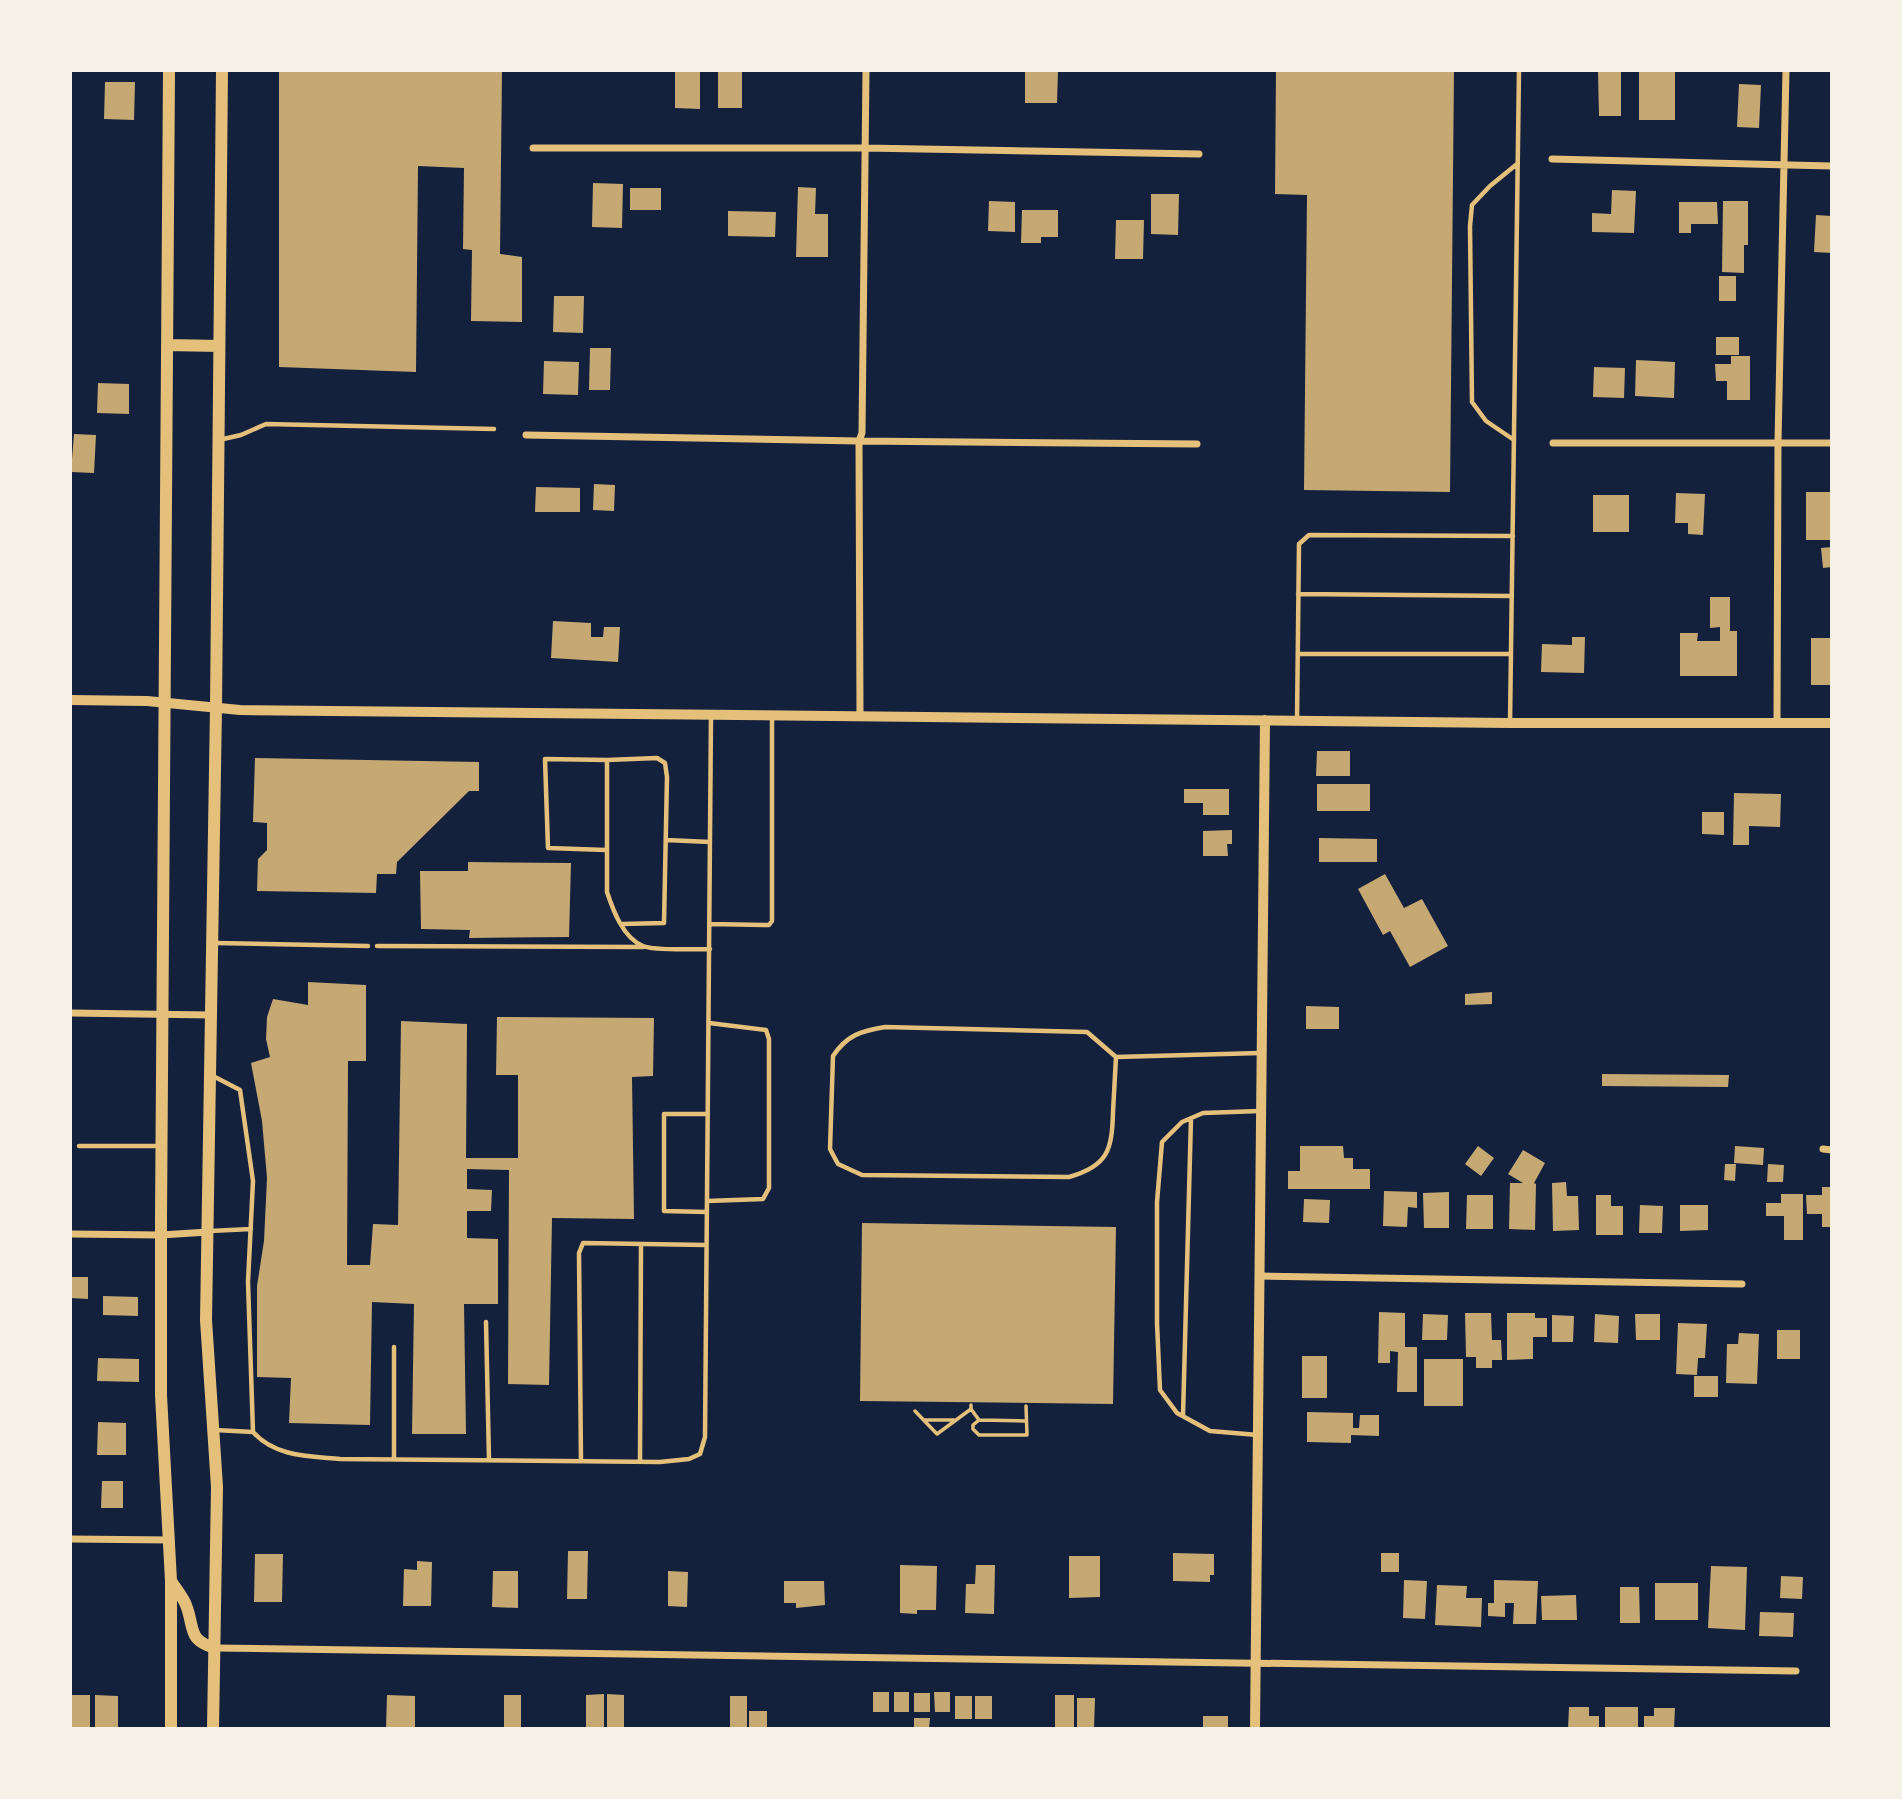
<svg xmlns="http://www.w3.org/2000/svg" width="1902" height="1799" viewBox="0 0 1902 1799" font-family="Rubik,sans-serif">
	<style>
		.building { fill: #c6a872 }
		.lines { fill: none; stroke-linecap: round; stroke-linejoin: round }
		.path { stroke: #e5c07b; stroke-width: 3.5 }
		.service { stroke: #e5c07b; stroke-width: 4.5 }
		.minor { stroke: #e5c07b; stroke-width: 7 }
		.tertiary { stroke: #e5c07b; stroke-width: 10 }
		.secondary { stroke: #e5c07b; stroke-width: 12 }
	</style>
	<rect width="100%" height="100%" fill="#14213d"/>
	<!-- building -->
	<path class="building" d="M279,70h223l-2,184 22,3v65l-51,-1 1,-71 -9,-1 1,-81 -46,-2 -2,206 -137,-5z
		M675,70h25v39l-25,-1z
		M718,70h24v38h-24z
		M1025,70h33l-1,33h-32z
		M1276,70h178l-4,422 -146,-2 3,-295 -32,-1z
		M1639,70h36v50h-36z
		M1598,72h23v44h-22z
		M105,82h30l-1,38 -30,-1z
		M1739,84l22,1 -2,43 -22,-1z
		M593,183l30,1 -1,44 -30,-1z
		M798,187l18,1 -1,26h13v43h-32z
		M630,188h31v22h-31z
		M1612,190l24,1 -2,42 -42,-1v-19l19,1z
		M1151,194h28l-1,41 -27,-1z
		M989,201l26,1v30l-27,-1z
		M1723,201h25v44h-4v28l-22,-1z
		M1679,202h38l1,22h-27v9h-12z
		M1022,210h36v27h-17v6h-20z
		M728,211l48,1 -1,25 -47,-1z
		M1816,215l16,1v37l-18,-1z
		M1116,220h28l-1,39h-28z
		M1719,276h17v25h-17z
		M554,296h30l-1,37 -30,-1z
		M1716,337h23v18h-23z
		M590,348h21l-1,42h-21z
		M1731,356h19v44h-23v-19h-11l-1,-17h16z
		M1636,360l39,2 -1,36 -39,-2z
		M544,361l35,1 -1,33 -35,-1z
		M1594,367l31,1 -1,30 -31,-1z
		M98,383l31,1v30l-32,-1z
		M74,434l22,1 -2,38 -23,-1z
		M594,484l21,1 -1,26 -21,-1z
		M536,487l44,1v24h-45z
		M1806,492h26v48h-26z
		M1676,493l29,1 -2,41 -15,-1v-11h-13z
		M1593,495h36v37h-36z
		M1832,547v20l-9,1 -2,-20z
		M1710,597h20v34h7v45h-57v-43h18l-1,8h23v-14l-10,1z
		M553,621l38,2v14h12l1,-10h16l-2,35 -67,-4z
		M1572,637h13l-1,36 -43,-1 1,-28 30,1z
		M1811,638h21v47h-21z
		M1317,751h33v25h-34z
		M255,758l224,4v29h-10l-72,71 -1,12h-19l-1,19 -119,-2 1,-32 9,-9v-27l-14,-1z
		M1317,784h53v27h-53z
		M1184,789h45v26h-26v-12h-19z
		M1734,793l47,1 -1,33 -31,-1v19h-16z
		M1702,812h22v23l-22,-1z
		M1232,830v14h-5l1,12h-25v-25z
		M1319,838l58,1v23h-58z
		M468,862l103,1 -2,74 -100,1 1,-8 -49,-1 -1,-58h48z
		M1385,874l19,34 18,-9 26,47 -38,21 -20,-36 -7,4 -25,-46z
		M308,982l58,3v76h-18l-1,204h23l3,-41 25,1 3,-204 66,3 -1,134h52v-83h-22l1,-58 157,1 -1,58 -21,1 2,142 -82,-1 -3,167 -41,-1 1,-214 -42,-1v20l25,1 -1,21h-24v27l31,1v65h-34l2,130h-54l2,-130 -42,-2 -2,123 -81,-2 2,-45 -34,-1v-91l7,-45 3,-63 -5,-57 -11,-58 19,-6 -4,-18 1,-22 6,-18 35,6z
		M1492,992v12l-27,1v-11z
		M1306,1006l33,1v22h-33z
		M1602,1074l127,1 -1,12 -126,-1z
		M1300,1146h43l1,12h9v11h17v20h-82v-18h12z
		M1478,1146l16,12 -13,18 -16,-12z
		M1735,1146l29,2 -1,17 -29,-2z
		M1523,1150l22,13 -11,20 2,1 -1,46 -26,-1 1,-46h13l-15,-9z
		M1725,1164h11l-1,17 -11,-1z
		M1768,1164l16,1 -1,17h-16z
		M1566,1182l1,14h11l1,34 -26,1 -1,-48z
		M1822,1187h10v40h-10v-13h-15l-1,-19h16z
		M1384,1191l33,1v16l-9,-1 -1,20 -24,-1z
		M1449,1192v36h-25l-1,-35z
		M1781,1194h22v46h-19v-24h-18v-13h15z
		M1467,1195h26v34h-27z
		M1596,1195h15v11h12v29h-27z
		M1304,1199l26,1 -1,23 -26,-1z
		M1640,1205l23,1 -1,27h-23z
		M1680,1205h28v25l-28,1z
		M862,1223l254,4 -3,177 -253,-3z
		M70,1277h18v22l-18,-1z
		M103,1296l35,1v19l-35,-1z
		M1379,1312l26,1v34h12v45h-20l1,-40 -8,-1v12h-12z
		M1465,1313h26l1,27h9l1,20h-10v8h-16v-11h-10z
		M1507,1313h28v5h12v19h-14v22l-26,1z
		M1423,1314l25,1 -1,25h-25z
		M1595,1314l24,2 -1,27 -24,-1z
		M1635,1314h25v26h-24z
		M1552,1315l22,1 -1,26h-21z
		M1678,1323l29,1 -2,34h-7l-1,17 -21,-1z
		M1777,1330h23v29h-23z
		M1739,1333l20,1 -2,50 -31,-1 1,-39h11z
		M1302,1356h25v42h-25z
		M98,1358l41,1v23l-42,-1z
		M1424,1359h39v47h-39z
		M1694,1376h24v21h-24z
		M1307,1412l46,1v15h6l1,-13h19v21l-28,-1v8l-44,-1z
		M98,1422l28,1v32h-29z
		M102,1481h21v27h-22z
		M568,1551h20l-1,48h-20z
		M1173,1553l41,1v21h-4v7l-37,-1z
		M1381,1553h18v19h-18z
		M255,1554h28l-1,48h-28z
		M1069,1556h31v41l-31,1z
		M417,1561l15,1 -1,44h-28l1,-37 13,1z
		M900,1565l37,1 -1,44h-19v4l-17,-1z
		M976,1565h19l-1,49 -29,-1 1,-29h9z
		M1711,1566l36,1 -2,63 -37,-2z
		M493,1571h25v37l-26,-1z
		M668,1571l20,1 -1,35 -19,-1z
		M1781,1576l22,1 -1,22 -22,-1z
		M1404,1580l23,1 -2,38 -22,-1z
		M1494,1580l44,1 -2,43h-23l1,-21h-9v14l-17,-1v-13h6z
		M784,1581h40l1,24 -29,3v-5h-12z
		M1655,1583h43v37h-43z
		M1437,1585l30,1 -1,12h16l-1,29 -46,-2z
		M1620,1587h19l1,36h-20z
		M1576,1595l1,25h-35l-1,-24z
		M1760,1612l34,1 -1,24 -34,-1z
		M873,1692h16v20h-16z
		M894,1692h15v20h-15z
		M934,1692h16v20h-15z
		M914,1693h16v19h-16z
		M604,1694v35h-18v-34z
		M607,1694l17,1v34h-17z
		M70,1695h20v34h-20z
		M95,1695l23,1v33h-23z
		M387,1695l28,1v33h-29z
		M504,1695h17v34h-17z
		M1055,1695h19v34h-19z
		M730,1696h17v33h-17z
		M955,1696h17v23h-17z
		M975,1696h17v23h-17z
		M1077,1698h18l-1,31h-17z
		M1569,1707h20v9h10v13h-31z
		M1605,1707h33v22h-33z
		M1654,1708h21l-1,21h-30v-13h10z
		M749,1711h18v18h-18z
		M1203,1716h25v13h-25z
		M914,1718h16l-1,11h-15z"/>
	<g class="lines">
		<!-- path -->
		<path class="path" d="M971,1405v4l8,11 46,1
			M915,1411l22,23 34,-25
			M924,1420h30
			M979,1420l-6,5v4l6,6h48l-1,-29"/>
		<!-- service -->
		<path class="service" d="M219,440l22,-5 25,-11 228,5
			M1514,440l-28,-19 -14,-19 -2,-176 2,-21 18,-19 27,-22
			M1298,594l214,2
			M1298,654h213
			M1297,720l2,-176 10,-9 204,1
			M1510,723l9,-653
			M666,840l44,2
			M606,850l-58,-2 -3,-89 62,1
			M622,924l42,-1 3,-146 -2,-14 -8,-5 -50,2v132c6,18 16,46 36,54 11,5 53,3 67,3
			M710,924l59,1 3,-4v-206
			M215,943l153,3
			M377,946l266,1
			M1116,1057c-1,18 -2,37 -3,55 -1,38 -5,54 -44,65l-207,-2 -24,-11 -8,-15 3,-93c14,-21 28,-25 52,-29l202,5 29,25 144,-4
			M213,1076l27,14 13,91 -5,101 5,150
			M79,1146h82
			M707,1201l56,-2 6,-11v-149l-3,-9 -57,-7
			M707,1212l-43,-1v-97h44
			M210,1231l41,-2
			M486,1322l3,138
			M394,1347v112
			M1183,1416l8,-298
			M215,1430l38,2c22,25 56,24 87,27l320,3 29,-3 11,-5 5,-17 6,-722
			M1258,1435l-48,-4 -33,-18 -17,-23 -3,-67v-121l5,-60 20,-20 21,-9 57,-2
			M581,1461l-2,-208 4,-10 123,2
			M640,1462l1,-218"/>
		<!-- minor -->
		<path class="minor" d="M533,148h332l334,6
			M1552,159l280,7
			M526,435l333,6 338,3
			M1553,443h279
			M860,715l-1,-274 3,-8 4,-363
			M1777,722l1,-280 8,-372
			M70,1013l141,2
			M1823,1149l9,1
			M70,1234l91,1 47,-3
			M1260,1276l482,8
			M70,1539l100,1
			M215,1648l1581,23"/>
		<!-- tertiary -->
		<path class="tertiary" d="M70,700l77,1 93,9 1270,13h322
			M1255,1729l10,-1009"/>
		<!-- secondary -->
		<path class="secondary" d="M169,70l-8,1149v176l10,186v148
			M167,345l52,1
			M171,1581c5,8 12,16 15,24 9,23 1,35 29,43
			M213,1729l4,-242 -11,-167 10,-612 6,-638"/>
	</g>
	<!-- border -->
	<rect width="1902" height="1799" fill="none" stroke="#f6f1e7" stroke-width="144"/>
</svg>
